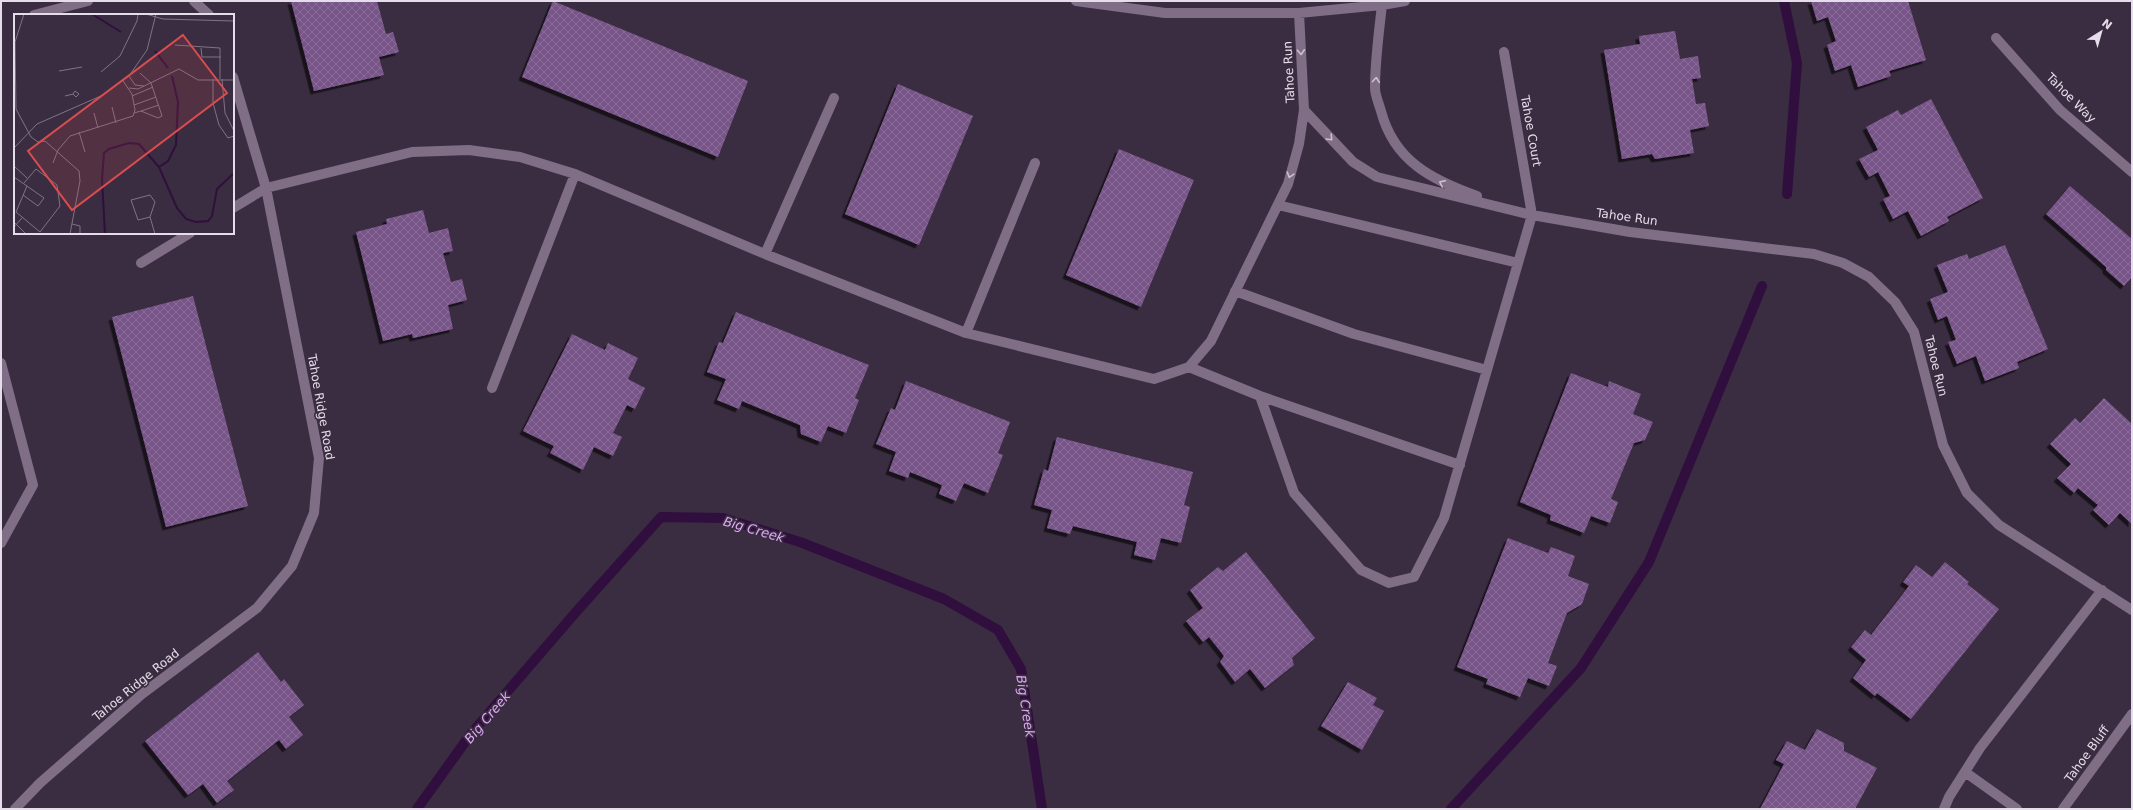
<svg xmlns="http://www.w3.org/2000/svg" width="2133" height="810" viewBox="0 0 2133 810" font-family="'DejaVu Sans',sans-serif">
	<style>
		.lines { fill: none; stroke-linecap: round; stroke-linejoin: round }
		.stream { stroke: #300e3d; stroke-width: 10 }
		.building { fill: url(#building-cross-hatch); filter: url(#shadow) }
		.minor { stroke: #7f6e86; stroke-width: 10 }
		.oneway { stroke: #ccc1d0 }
		.labels { text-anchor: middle; stroke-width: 3.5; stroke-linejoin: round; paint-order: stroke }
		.street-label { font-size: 12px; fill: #e5dde9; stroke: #3b2d41 }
		.water-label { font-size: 13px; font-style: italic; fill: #dfa8f6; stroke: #3b2d41 }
		.inset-river { fill: none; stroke: #300e3d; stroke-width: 2 }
		.inset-road { fill: none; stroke: #7f7384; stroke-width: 1 }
		.view { fill: #d94c4f; fill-opacity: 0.15; stroke: #d94c4f; stroke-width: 2 }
		.inset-edge { fill: none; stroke: #e5dde9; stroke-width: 2 }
	</style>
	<defs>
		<pattern id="building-cross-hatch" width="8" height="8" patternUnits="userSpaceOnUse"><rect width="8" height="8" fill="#785488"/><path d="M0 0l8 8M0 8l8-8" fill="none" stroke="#8b6c99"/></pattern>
		<filter id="shadow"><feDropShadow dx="-3.5" dy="3.5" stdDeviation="0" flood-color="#0009"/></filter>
	</defs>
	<rect width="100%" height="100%" fill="#3b2d41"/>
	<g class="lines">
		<!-- stream -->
		<path class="stream" d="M1784,1l13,62 -10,131
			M417,809l53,-74 106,-123 85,-95 62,1 77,24 144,57 54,31 23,39 21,140
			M1451,809l130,-141 68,-106 113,-276"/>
	</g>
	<!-- building -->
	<path class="building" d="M291,1h86l9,33 7,-2 6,20 -20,5 5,18 -70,16z
		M553,1l195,80 -30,76 -196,-80z
		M1811,1h97l18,59 -37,11 2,5 -33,11 -7,-22 -16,6 -8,-26 9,-4 -8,-24 -11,4z
		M1675,31l5,28 18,-3 3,22 -9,1 4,25 9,-1 4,23 -19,4 4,23 -39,6 -3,-5 -30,5 -18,-109 36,-6 -1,-8z
		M898,84l75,32 -54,129 -74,-31z
		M1931,99l52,99 -36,19 2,4 -28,15 -13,-25 -15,8 -10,-20 7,-3 -12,-24 -9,5 -10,-18 19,-9 -12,-23 32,-17 3,5z
		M1119,149l75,31 -53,127 -75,-32z
		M2070,186l62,53v38l-8,9 -18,-16v-3l-60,-53z
		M423,210l6,23 19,-5 5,23 -10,2 8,29 11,-3 5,21 -19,5 5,24 -40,9 -1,-4 -29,7 -27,-109 31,-8 -1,-5z
		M2005,245l43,104 -31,13 2,6 -34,13 -9,-25 -19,8 -9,-22 8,-2 -9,-24 -9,4 -8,-21 18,-7 -11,-27 30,-11 2,5z
		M193,296l55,210 -82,21 -54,-210z
		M736,312l133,53 -14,33 4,2 -13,33 -18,-7 -7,16 -20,-8 -1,-9 -58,-24 -3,8 -22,-9 9,-21 -19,-7 12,-30 4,1z
		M572,334l33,16 3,-7 30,15 -10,21 17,9 -10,21 -8,-4 -14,28 9,4 -9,19 -19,-9 -11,23 -33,-17 4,-7 -31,-15z
		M1571,373l37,14 1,-6 32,13 -8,20 20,8 -8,18 -11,3 -23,56 7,3 -8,21 -19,-7 -7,17 -34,-13 1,-5 -31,-13z
		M906,381l104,41 -12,31 5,2 -15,38 -24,-10 -8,18 -17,-7 3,-9 -32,-13 -2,6 -19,-7 7,-19 -20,-8 15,-36 4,2z
		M2104,398l28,26v100l-12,-11 -11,12 -16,-15 5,-5 -20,-17 -4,5 -17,-15 14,-14 -21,-20 25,-26 5,5z
		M1057,437l136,35 -9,33 6,2 -9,36 -20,-5 -6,22 -21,-5 3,-13 -64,-16 -3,8 -23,-6 5,-18 -18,-5 10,-36 4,2z
		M1508,538l40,15 3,-6 24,9 -7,20 21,8 -7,20 -15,9 -19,50 9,3 -8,20 -21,-8 -8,19 -34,-13 2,-5 -31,-12z
		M1246,552l69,86 -23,20 2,7 -29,23 -15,-19 -15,13 -15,-20 4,-6 -15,-19 -6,5 -17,-21 17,-13 -13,-18 28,-23 5,4z
		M1945,562l24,20 -2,2 32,25 -88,110 -34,-26 -2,3 -22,-18 13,-18 -15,-13 14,-17 6,5 38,-49 -6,-4 13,-17 16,12z
		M258,652l23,30 3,-3 20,26 -15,12 14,18 -17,14 -7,-9 -52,41 7,9 -17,13 -14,-19 -15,11 -43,-54z
		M1348,682l29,16 -4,7 11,6 -22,39 -41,-24z
		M1817,729l27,14v8l33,17 -22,41h-95l24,-45 -8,-4 11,-19 18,9z"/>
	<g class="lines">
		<!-- minor -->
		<path class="minor" d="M194,1l15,14
			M1076,1l89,12h134l83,-8 23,-4
			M1382,5c-3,27 -7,55 -7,83 0,7 4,16 6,23 13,50 51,69 96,85
			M34,15l54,-14
			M1996,38l64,72 72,62
			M1304,110l49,52 24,15 155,38 98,17 184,22 29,9 26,14 26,25 19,30 29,113 24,48 32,32 133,85
			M1278,205l240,58
			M233,208l33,-20 146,-36 57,-2 51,7 55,17 190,80 201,79 188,46 35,-12 22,-26 77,-157 11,-40 5,-34 -5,-97
			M765,254l69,-156
			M141,263l49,-30
			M1235,291l119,43 133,36
			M966,333l69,-170
			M1,363l32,122 -32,58
			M1189,367l71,29 34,97 67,77 28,13 25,-6 30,-59 88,-303 -28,-163
			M492,388l83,-214
			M1260,396l200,69
			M1965,772l52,37
			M15,809l25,-26 102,-89 115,-86 35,-42 22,-53 5,-55 -53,-270 -33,-111
			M1944,809l5,-12 31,-49 122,-158
			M2063,809l69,-95"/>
	</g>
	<!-- one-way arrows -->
	<defs><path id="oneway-chevron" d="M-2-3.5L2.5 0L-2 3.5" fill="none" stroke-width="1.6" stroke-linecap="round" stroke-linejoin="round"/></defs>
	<g class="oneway">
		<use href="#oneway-chevron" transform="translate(1301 52) rotate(87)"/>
		<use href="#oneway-chevron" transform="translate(1376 80) rotate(-85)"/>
		<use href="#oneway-chevron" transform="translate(1330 138) rotate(46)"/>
		<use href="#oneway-chevron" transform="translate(1290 175) rotate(107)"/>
		<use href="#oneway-chevron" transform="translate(1442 183) rotate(-153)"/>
	</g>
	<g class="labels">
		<!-- street labels -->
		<g class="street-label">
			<text transform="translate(1289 72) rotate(-93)" y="4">Tahoe Run</text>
			<text transform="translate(2071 98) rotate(45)" y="4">Tahoe Way</text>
			<text transform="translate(1531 131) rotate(80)" y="4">Tahoe Court</text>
			<text transform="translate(1627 217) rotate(8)" y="4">Tahoe Run</text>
			<text transform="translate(1936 366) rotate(76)" y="4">Tahoe Run</text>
			<text transform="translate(321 407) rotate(80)" y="4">Tahoe Ridge Road</text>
			<text transform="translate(136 685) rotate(-39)" y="4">Tahoe Ridge Road</text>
			<text transform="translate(2087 754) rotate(-54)" y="4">Tahoe Bluff</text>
		</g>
		<!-- water labels -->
		<g class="water-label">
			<text transform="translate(754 529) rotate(16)" y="5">Big Creek</text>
			<text transform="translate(1026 706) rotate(81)" y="5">Big Creek</text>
			<text transform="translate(487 717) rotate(-50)" y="5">Big Creek</text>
		</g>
	</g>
	<!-- overview -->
	<g transform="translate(14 14)">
		<rect width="220" height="220" fill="#3b2d41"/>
		<path class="inset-river" d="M78,0l29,18M141,37l13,17M145,153l9,-6 8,-16 2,-43 -6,-26M91,220l-3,-55 2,-26 5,-4 20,-6 10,1 20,23 18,41 9,11 10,3 12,-1 4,-5 5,-27 17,-16"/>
		<path class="inset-road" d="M10,0l-9,28 1,67 15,28 7,5 7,-1 34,30 1,10 -10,53M132,0l17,5 71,2M161,31l45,3v31M187,34l1,9h19M45,57l23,-4M87,58l19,-16 17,-35 1,-7M115,62l6,9 9,1M199,65v24l6,22 9,13 6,-2M208,65l3,34 9,18M115,74l9,1 41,-20 19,11h36M51,82l8,-2 2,-3 4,3 -3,3 -3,-3M118,82l21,-9M120,91l22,-8M98,93l4,16M127,97l18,-6M80,99l4,15M120,99l7,-2 17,7 4,-2 -11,-33 -11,-10M65,118l6,20M0,134l23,-24 66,-29 26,-19 18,-26 9,-36M39,149l5,-13 12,-14 63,-20 2,-6 -3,-16 -9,-13M0,152l13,12M0,163l30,21 -6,8 -15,-11M10,169l12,-14 21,16 3,21 -20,26M13,172l-11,26 24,20M136,181l5,7 -5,15 -12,3 -7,-20zM136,203l5,17M0,208l12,12M58,210l8,2v8M0,213l8,-9"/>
		<path class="view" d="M169,21l44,58 -155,117 -44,-59z"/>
		<rect width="220" height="220" class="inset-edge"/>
	</g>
	<!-- border -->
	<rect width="2133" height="810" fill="none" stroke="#e5dde9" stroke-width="4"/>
	<!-- north arrow -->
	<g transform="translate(2101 32) rotate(37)" stroke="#3b2d41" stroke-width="3" paint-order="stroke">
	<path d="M0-3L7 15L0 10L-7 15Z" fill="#e5dde9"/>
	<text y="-6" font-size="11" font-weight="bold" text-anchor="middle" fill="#e5dde9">N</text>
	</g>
</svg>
